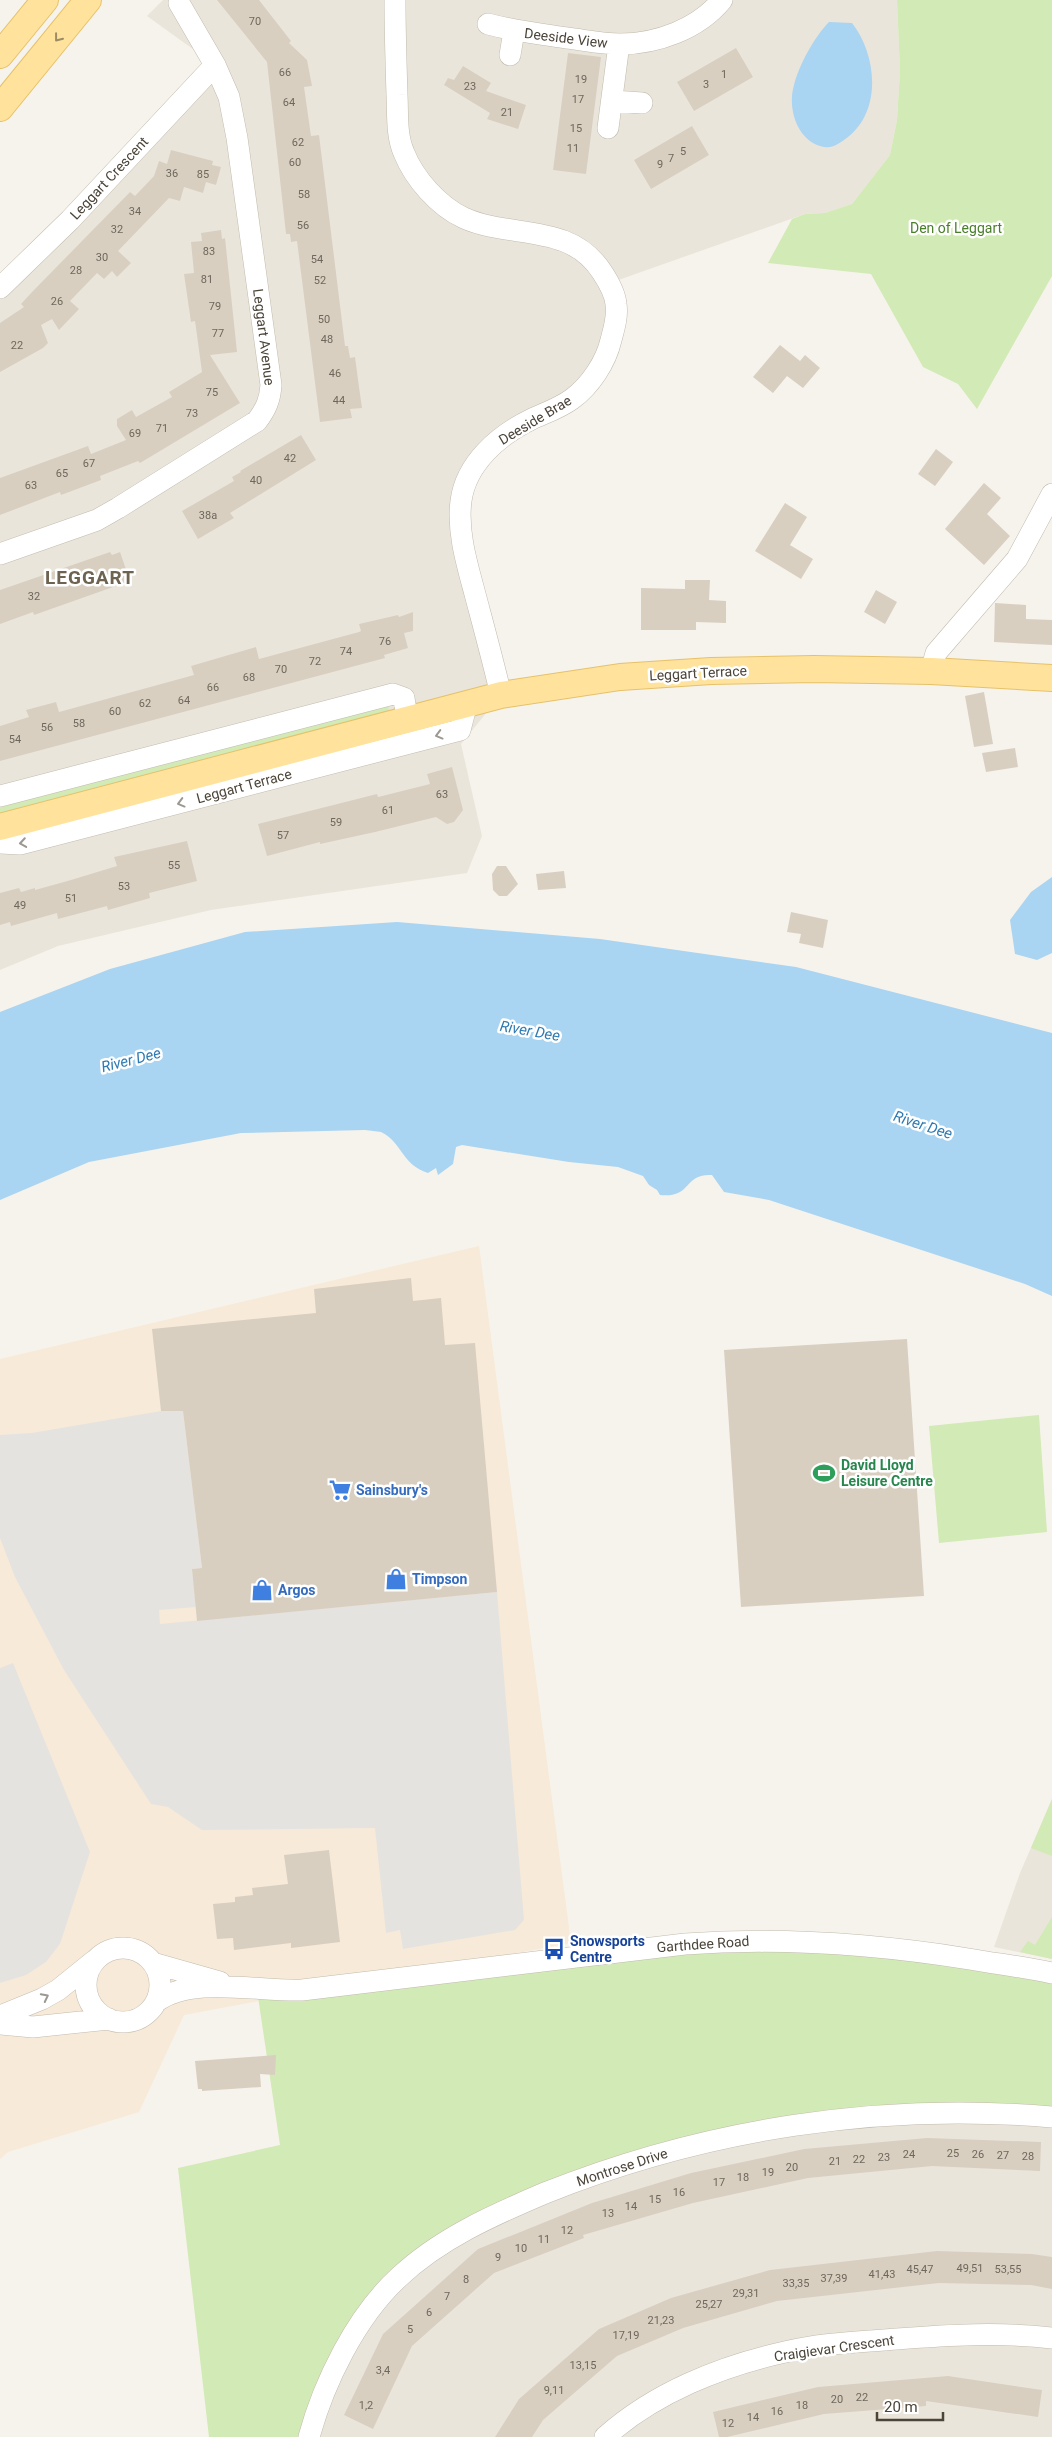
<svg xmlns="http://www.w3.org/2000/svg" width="1052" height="2437" viewBox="0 0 1052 2437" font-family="Roboto,sans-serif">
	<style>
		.residential { fill: #eae5da }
		.commercial { fill: #f7ead8 }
		.green { fill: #d2eab5 }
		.parking { fill: #e5e3e0 }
		.water { fill: #a9d4f2 }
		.building { fill: #d8cfc1 }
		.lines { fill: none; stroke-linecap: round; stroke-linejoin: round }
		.minor-casing { stroke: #c2bbae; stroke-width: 22 }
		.major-casing { stroke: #e6c16a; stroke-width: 28 }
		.minor { stroke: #fff; stroke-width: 21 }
		.major { stroke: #ffe39c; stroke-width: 26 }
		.oneway { stroke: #9c8c66 }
		.oneway2 { stroke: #9c9892 }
		.labels { text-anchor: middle; stroke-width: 5; stroke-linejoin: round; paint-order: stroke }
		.number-label { font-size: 11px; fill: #6e675b }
		.street-label { font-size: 14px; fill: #4b4439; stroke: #fff }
		.park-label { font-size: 14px; fill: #4a7f2a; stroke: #fff }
		.leisure-label { font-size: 14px; font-weight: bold; fill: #27864d; stroke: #fff; text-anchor: start }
		.shop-label { font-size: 14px; font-weight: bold; fill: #366cbe; stroke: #fff; text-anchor: start }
		.transit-label { font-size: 14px; font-weight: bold; fill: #164399; stroke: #fff; text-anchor: start }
		.water-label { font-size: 15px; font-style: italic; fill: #2e7ab2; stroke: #fff }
		.district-label { font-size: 19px; font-weight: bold; letter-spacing: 1px; fill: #6e6250; stroke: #fff }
	</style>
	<rect width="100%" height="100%" fill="#f6f3ec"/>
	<!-- residential -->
	<path class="residential" d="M163,0h734l3,71 -3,49 -7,35 -38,49 -27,9 -20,1 -195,69 -11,85 -81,59 -57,74 40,194 -40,49 21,92 -15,37 -256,37 -153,36 -58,24v-682l215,-223 -68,-49z
		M1052,1799v160l-58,-12 26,-74z
		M1052,2117v320h-743l4,-13 85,-147 172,-94 248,-61z"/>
	<!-- commercial -->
	<path class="commercial" d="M479,1246l92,697 -387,72 -45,97 -131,40 -8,7v-800z"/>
	<!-- green -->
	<path class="green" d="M897,0h155v276l-75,133 -19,-25 -35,-17 -52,-93 -103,-11 24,-44 13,-5 20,-1 27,-9 38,-49 7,-35 3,-49z
		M388,706l1,4 -3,2 -386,101v-8z
		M1039,1415l8,117 -108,11 -10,-117z
		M1052,1799v57l-21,-8z
		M1052,1917v42l-32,-7 8,-11 7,4z
		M748,1940l304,33v144l-83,-5 -262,30 -197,66 -134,93 -67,136h-100l-31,-269 102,-23 -23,-155z"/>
	<!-- parking -->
	<path class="parking" d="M161,1411h22l19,157 -10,1 4,38 -37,3 1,14 337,-32 27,328 -9,10 -112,19 -3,-19 -14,3 -11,-105 -173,2 -34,-23 -17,-3 -87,-134 -49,-93 -15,-39v-103l32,-2z
		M13,1663l77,189 -30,92 -14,18 -20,13 -26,8v-315z"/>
	<!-- water -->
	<path class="water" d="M829,22l23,1c25,32 30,87 -4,114 -7,5 -15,12 -24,10 -27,-5 -37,-39 -30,-62 5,-20 21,-49 35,-63z
		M1052,877v76l-15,7 -22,-6 -5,-34 21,-28z
		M397,922l203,17 196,28 256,66v263l-27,-12 -256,-84 -45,-8 -12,-17c-29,-2 -19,23 -52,20l-3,-5 -8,-5 -6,-9 -25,-9 -49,-5 -107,-17 -6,2 -3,17 -15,11 -2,-7 -8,5c-26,-8 -26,-31 -47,-41 -4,-1 -11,-1 -16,-2l-124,3 -152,29 -89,38v-188l110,-43 135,-37z"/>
	<!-- building -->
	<path class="building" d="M217,0h42l32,41 -2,2 18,17 5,26 -8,1 7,49 8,-1 26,211h3l2,12 5,-1 4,30 3,21 -12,1 2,9 -32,4 -23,-181 -6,1 -1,-8h-4l-19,-172z
		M736,48l17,29 -59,34 -17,-29z
		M568,53l33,4 -15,117 -33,-4z
		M463,66l28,17 -5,8 40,14 -8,24 -31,-10 3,-6 -46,-28 4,-7 6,2z
		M692,126l17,29 -58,34 -17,-29z
		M171,150l42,11 -1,4 9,2 -5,18 -10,-3 -3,11 -19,-6 -4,14 -11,-3 -51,53 13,12 -14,14 -5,-6 -8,8 -7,-6 -27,28 9,8 -20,21 -7,-11 -11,6 7,18 -5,5 -43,24v-49l24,-16 -3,-3 12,-13 97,-99 5,4 19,-20 5,-15 8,3z
		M221,230l1,9 3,-1 12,114 -27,3 30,48 -100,60 -2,-2 -38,15 1,4 -40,15 -1,-3 -60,23v-37l88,-32 3,8 35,-14 -9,-14v-7l15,-9 4,7 36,-20 -3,-5 33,-20 -7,-51 -4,1 -7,-48 10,-1 -3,-31 11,-1 -1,-8z
		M780,345l20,16 5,-6 15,13 -17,20 -16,-12 -14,17 -20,-16z
		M301,435l15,25 -86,53 4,5 -36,21 -16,-28 52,-30 -2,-4 9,-5 -1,-1z
		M936,449l17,13 -18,24 -17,-12z
		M984,483l17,15 -14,16 23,22 -26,29 -39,-36z
		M785,503l22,14 -17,28 23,14 -12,20 -46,-28z
		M110,552l2,3 8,-3 10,29 -96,34 -1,-3 -33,12v-34z
		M685,580h25l-1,20 17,1v22l-30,-1v8h-55v-42l44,1z
		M876,590l21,12 -12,22 -21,-12z
		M995,603l31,2v14l26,1v25l-58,-3z
		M413,612v19l-9,2 4,15 -24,7 1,3 -385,103v-35l29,-9 -3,-7 30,-8 3,10 135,-37 -3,-9 65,-19 3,12 100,-27 2,-1 -2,-7 39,-9 1,2z
		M984,692l9,52 -19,3 -9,-51z
		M1015,748l3,19 -32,5 -4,-19z
		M452,767l11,43 -9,12 -7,2 -11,-7 -61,15 -55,12v-2l-53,14 -9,-32 119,-30 1,3 52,-13 -3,-10z
		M187,841l10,40 -48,12 1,5 -42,12 -1,-4 -49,13 -1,-6 -46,13 -1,-4 -10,3v-32l19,-5 2,4 14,-4v2l36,-10 46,-14 -3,-9z
		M497,866h9l12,18 -11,12h-8l-6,-6 -1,-16z
		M564,871l2,17 -28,2 -2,-16z
		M791,912l37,8 -5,28 -24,-5 2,-9 -14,-2z
		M411,1278l2,23 28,-3 4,47 30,-2 22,249 -300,29 -5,-52 10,-1 -19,-157h-22l-9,-82 164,-16 -2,-24z
		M907,1339l17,257 -183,11 -17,-257z
		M329,1850l11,92 -49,6v-5l-57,7 -1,-12 -16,1 -4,-35 22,-2v-5l18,-2 -1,-7 36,-4 -4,-29z
		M276,2055l-1,20 -15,-1 1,13 -59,4v-2h-4l-3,-28z
		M927,2138l114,4 -1,29 -108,-5 -124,12 -115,25 -110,32 1,3 -90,35 -82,73 -39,83 -29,-14 39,-81 95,-85 114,-46 99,-30 113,-24z
		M937,2251l95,3 20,3v32l-21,-4 -92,-2 -162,18 -94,27 -66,28 -74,64 -11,17h-37l24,-38 80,-70 72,-31 99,-28z
		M948,2376l94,14 -4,27 -112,-16v5l-102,8 -97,23h-8l-6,-25 105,-25z"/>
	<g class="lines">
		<!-- minor casing -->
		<g class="minor-casing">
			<path id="minor" d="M395,0c0,32 1,63 2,95 1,18 -1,40 7,58 10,25 34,53 60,65 47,21 106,4 138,54 6,9 13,21 14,32 2,12 -2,25 -5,36 -5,22 -21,46 -39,59 -12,9 -27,14 -40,20 -33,16 -66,44 -71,82 -4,31 6,63 14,93 9,34 18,67 26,101
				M488,24c26,7 52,10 79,14 17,2 36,6 53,6 37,0 78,-15 102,-44
				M510,55l4,-24
				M613,101l29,2
				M608,128l11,-84
				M0,288l70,-68 145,-155
				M0,554l97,-34 21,-12 139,-87c9,-12 13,-21 14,-36l-34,-247 -8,-41 -14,-32 -36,-62
				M931,671l5,-18 81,-94 35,-65
				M0,796l393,-102 11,4 3,20
				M0,843l20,1 440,-114 7,-27
				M86 1985a37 37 0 1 1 74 0a37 37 0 1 1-74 0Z
				M153,1963l67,19
				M156,2002c35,-27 104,-10 146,-12l383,-46c97,-7 190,0 284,15 28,5 56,8 83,14
				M0,2016l42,-17 16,-9 36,-29
				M0,2024l33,3 76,-8
				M309,2437c15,-55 47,-120 89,-159 41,-39 95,-63 147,-85 160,-64 335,-91 507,-76
				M605,2437c49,-44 116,-71 180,-85 36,-9 75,-10 112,-13 52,-4 103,-7 155,-1"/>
		</g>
		<!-- major casing -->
		<g class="major-casing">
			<path id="major" d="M0,55l45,-55
				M0,108l88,-108
				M0,827l501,-132 119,-18 91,-6 103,-2 117,2 121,7"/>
		</g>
		<!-- minor -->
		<use href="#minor" class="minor"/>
		<!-- major -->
		<use href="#major" class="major"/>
	</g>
	<!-- one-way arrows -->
	<defs><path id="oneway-chevron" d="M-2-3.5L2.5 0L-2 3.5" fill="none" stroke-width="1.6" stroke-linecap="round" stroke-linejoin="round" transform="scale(1.25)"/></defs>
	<use class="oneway" href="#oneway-chevron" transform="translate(58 38) rotate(128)"/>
	<g class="oneway2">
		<use href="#oneway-chevron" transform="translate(439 735) rotate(165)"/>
		<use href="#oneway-chevron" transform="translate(181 803) rotate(165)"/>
		<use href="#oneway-chevron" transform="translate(23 843) rotate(171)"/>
		<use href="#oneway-chevron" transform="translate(45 1997) rotate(-27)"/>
	</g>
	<!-- icons -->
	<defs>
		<g id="stadium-bare" transform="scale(1.725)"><path d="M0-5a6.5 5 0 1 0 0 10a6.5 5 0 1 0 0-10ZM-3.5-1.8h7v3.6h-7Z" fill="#2e9e5b" stroke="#fff" stroke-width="2.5" paint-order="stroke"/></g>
		<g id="supermarket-bare" transform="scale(1.725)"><path d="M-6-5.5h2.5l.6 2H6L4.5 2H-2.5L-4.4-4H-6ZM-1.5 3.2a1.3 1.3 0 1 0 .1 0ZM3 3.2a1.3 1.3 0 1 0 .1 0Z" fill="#3f7fe0" stroke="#fff" stroke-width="2.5" paint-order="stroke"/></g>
		<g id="shop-bare" transform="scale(1.725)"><path d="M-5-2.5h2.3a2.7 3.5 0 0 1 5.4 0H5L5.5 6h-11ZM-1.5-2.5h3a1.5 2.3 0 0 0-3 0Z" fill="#3f7fe0" stroke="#fff" stroke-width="2.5" paint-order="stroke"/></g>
		<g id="bus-bare" transform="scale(1.725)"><path d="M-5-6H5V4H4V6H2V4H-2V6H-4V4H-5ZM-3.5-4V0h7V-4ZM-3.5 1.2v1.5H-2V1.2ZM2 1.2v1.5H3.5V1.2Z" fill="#1a4fb4" stroke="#fff" stroke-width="2.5" paint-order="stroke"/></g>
	</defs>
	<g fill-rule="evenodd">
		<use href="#stadium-bare" x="824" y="1473"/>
		<use href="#supermarket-bare" x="340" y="1490"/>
		<use href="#shop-bare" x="396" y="1579"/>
		<use href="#shop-bare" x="262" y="1590"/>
		<use href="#bus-bare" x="554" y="1949"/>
	</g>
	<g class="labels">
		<!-- number labels -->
		<g class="number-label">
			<text x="255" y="25">70</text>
			<text x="285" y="76">66</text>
			<text x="724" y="78">1</text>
			<text x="581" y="83">19</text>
			<text x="706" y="88">3</text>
			<text x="470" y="90">23</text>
			<text x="578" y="103">17</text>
			<text x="289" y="106">64</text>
			<text x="507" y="116">21</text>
			<text x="576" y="132">15</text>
			<text x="298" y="146">62</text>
			<text x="573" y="152">11</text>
			<text x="683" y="155">5</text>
			<text x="671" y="162">7</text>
			<text x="295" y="166">60</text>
			<text x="660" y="168">9</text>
			<text x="172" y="177">36</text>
			<text x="203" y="178">85</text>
			<text x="304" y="198">58</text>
			<text x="135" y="215">34</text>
			<text x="303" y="229">56</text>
			<text x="117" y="233">32</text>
			<text x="209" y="255">83</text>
			<text x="102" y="261">30</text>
			<text x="317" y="263">54</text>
			<text x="76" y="274">28</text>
			<text x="207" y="283">81</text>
			<text x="320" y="284">52</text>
			<text x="57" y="305">26</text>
			<text x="215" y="310">79</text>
			<text x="324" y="323">50</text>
			<text x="218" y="337">77</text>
			<text x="327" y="343">48</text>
			<text x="17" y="349">22</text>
			<text x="335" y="377">46</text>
			<text x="212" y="396">75</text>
			<text x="339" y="404">44</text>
			<text x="192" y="417">73</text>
			<text x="162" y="432">71</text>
			<text x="135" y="437">69</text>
			<text x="290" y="462">42</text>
			<text x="89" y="467">67</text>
			<text x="62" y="477">65</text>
			<text x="256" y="484">40</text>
			<text x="31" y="489">63</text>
			<text x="208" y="519">38a</text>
			<text x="34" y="600">32</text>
			<text x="385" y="645">76</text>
			<text x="346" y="655">74</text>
			<text x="315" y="665">72</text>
			<text x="281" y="673">70</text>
			<text x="249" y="681">68</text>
			<text x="213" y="691">66</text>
			<text x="184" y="704">64</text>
			<text x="145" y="707">62</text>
			<text x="115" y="715">60</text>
			<text x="79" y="727">58</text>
			<text x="47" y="731">56</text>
			<text x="15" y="743">54</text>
			<text x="442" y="798">63</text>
			<text x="388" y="814">61</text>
			<text x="336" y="826">59</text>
			<text x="283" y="839">57</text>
			<text x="174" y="869">55</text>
			<text x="124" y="890">53</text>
			<text x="71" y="902">51</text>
			<text x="20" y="909">49</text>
			<text x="953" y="2157">25</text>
			<text x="909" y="2158">24</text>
			<text x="978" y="2158">26</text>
			<text x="1003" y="2159">27</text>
			<text x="1028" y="2160">28</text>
			<text x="884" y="2161">23</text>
			<text x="859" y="2163">22</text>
			<text x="835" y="2165">21</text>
			<text x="792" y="2171">20</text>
			<text x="768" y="2176">19</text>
			<text x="743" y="2181">18</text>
			<text x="719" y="2186">17</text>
			<text x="679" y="2196">16</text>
			<text x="655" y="2203">15</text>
			<text x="631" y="2210">14</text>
			<text x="608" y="2217">13</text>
			<text x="567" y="2234">12</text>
			<text x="544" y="2243">11</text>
			<text x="521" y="2252">10</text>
			<text x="498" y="2261">9</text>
			<text x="970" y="2272">49,51</text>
			<text x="920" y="2273">45,47</text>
			<text x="1008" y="2273">53,55</text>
			<text x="882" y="2278">41,43</text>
			<text x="834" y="2282">37,39</text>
			<text x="466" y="2283">8</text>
			<text x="796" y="2287">33,35</text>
			<text x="746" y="2297">29,31</text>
			<text x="447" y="2300">7</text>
			<text x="709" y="2308">25,27</text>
			<text x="429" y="2316">6</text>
			<text x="661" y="2324">21,23</text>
			<text x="410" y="2333">5</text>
			<text x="626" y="2339">17,19</text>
			<text x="583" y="2369">13,15</text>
			<text x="383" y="2374">3,4</text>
			<text x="554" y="2394">9,11</text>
			<text x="862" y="2401">22</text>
			<text x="837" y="2403">20</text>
			<text x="366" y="2409">1,2</text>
			<text x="802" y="2409">18</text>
			<text x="777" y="2415">16</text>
			<text x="753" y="2421">14</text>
			<text x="728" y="2427">12</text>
		</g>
		<!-- street labels -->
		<g class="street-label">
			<text transform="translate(566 38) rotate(7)" y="5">Deeside View</text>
			<text transform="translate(109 178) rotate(-47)" y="5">Leggart Crescent</text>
			<text transform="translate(264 337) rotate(83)" y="5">Leggart Avenue</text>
			<text transform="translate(535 420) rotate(-31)" y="5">Deeside Brae</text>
			<text transform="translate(698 673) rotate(-3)" y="5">Leggart Terrace</text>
			<text transform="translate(244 786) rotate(-15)" y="5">Leggart Terrace</text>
			<text transform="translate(703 1944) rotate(-4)" y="5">Garthdee Road</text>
			<text transform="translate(622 2167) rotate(-18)" y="5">Montrose Drive</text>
			<text transform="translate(834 2348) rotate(-8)" y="5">Craigievar Crescent</text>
		</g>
		<!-- park labels -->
		<g class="park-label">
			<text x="956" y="233">Den of Leggart</text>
		</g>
		<!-- leisure labels -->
		<g class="leisure-label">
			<text x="841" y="1470">David Lloyd<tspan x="841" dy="16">Leisure Centre</tspan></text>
		</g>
		<!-- shop labels -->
		<g class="shop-label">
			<text x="356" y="1495">Sainsbury's</text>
			<text x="412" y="1584">Timpson</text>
			<text x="278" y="1595">Argos</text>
		</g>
		<!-- transit labels -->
		<g class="transit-label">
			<text x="570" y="1946">Snowsports<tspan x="570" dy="16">Centre</tspan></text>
		</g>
		<!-- water labels -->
		<g class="water-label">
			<text transform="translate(530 1031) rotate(10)" y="5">River Dee</text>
			<text transform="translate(131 1060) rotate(-14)" y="5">River Dee</text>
			<text transform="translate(923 1125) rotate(18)" y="5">River Dee</text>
		</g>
		<!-- district labels -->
		<g class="district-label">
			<text x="90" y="584">LEGGART</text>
		</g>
	</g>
	<!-- scale -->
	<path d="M877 2412v8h66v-8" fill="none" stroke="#4b4439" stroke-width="2.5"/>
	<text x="884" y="2412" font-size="15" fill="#4b4439" stroke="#ffffff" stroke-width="4" paint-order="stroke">20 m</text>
</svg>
